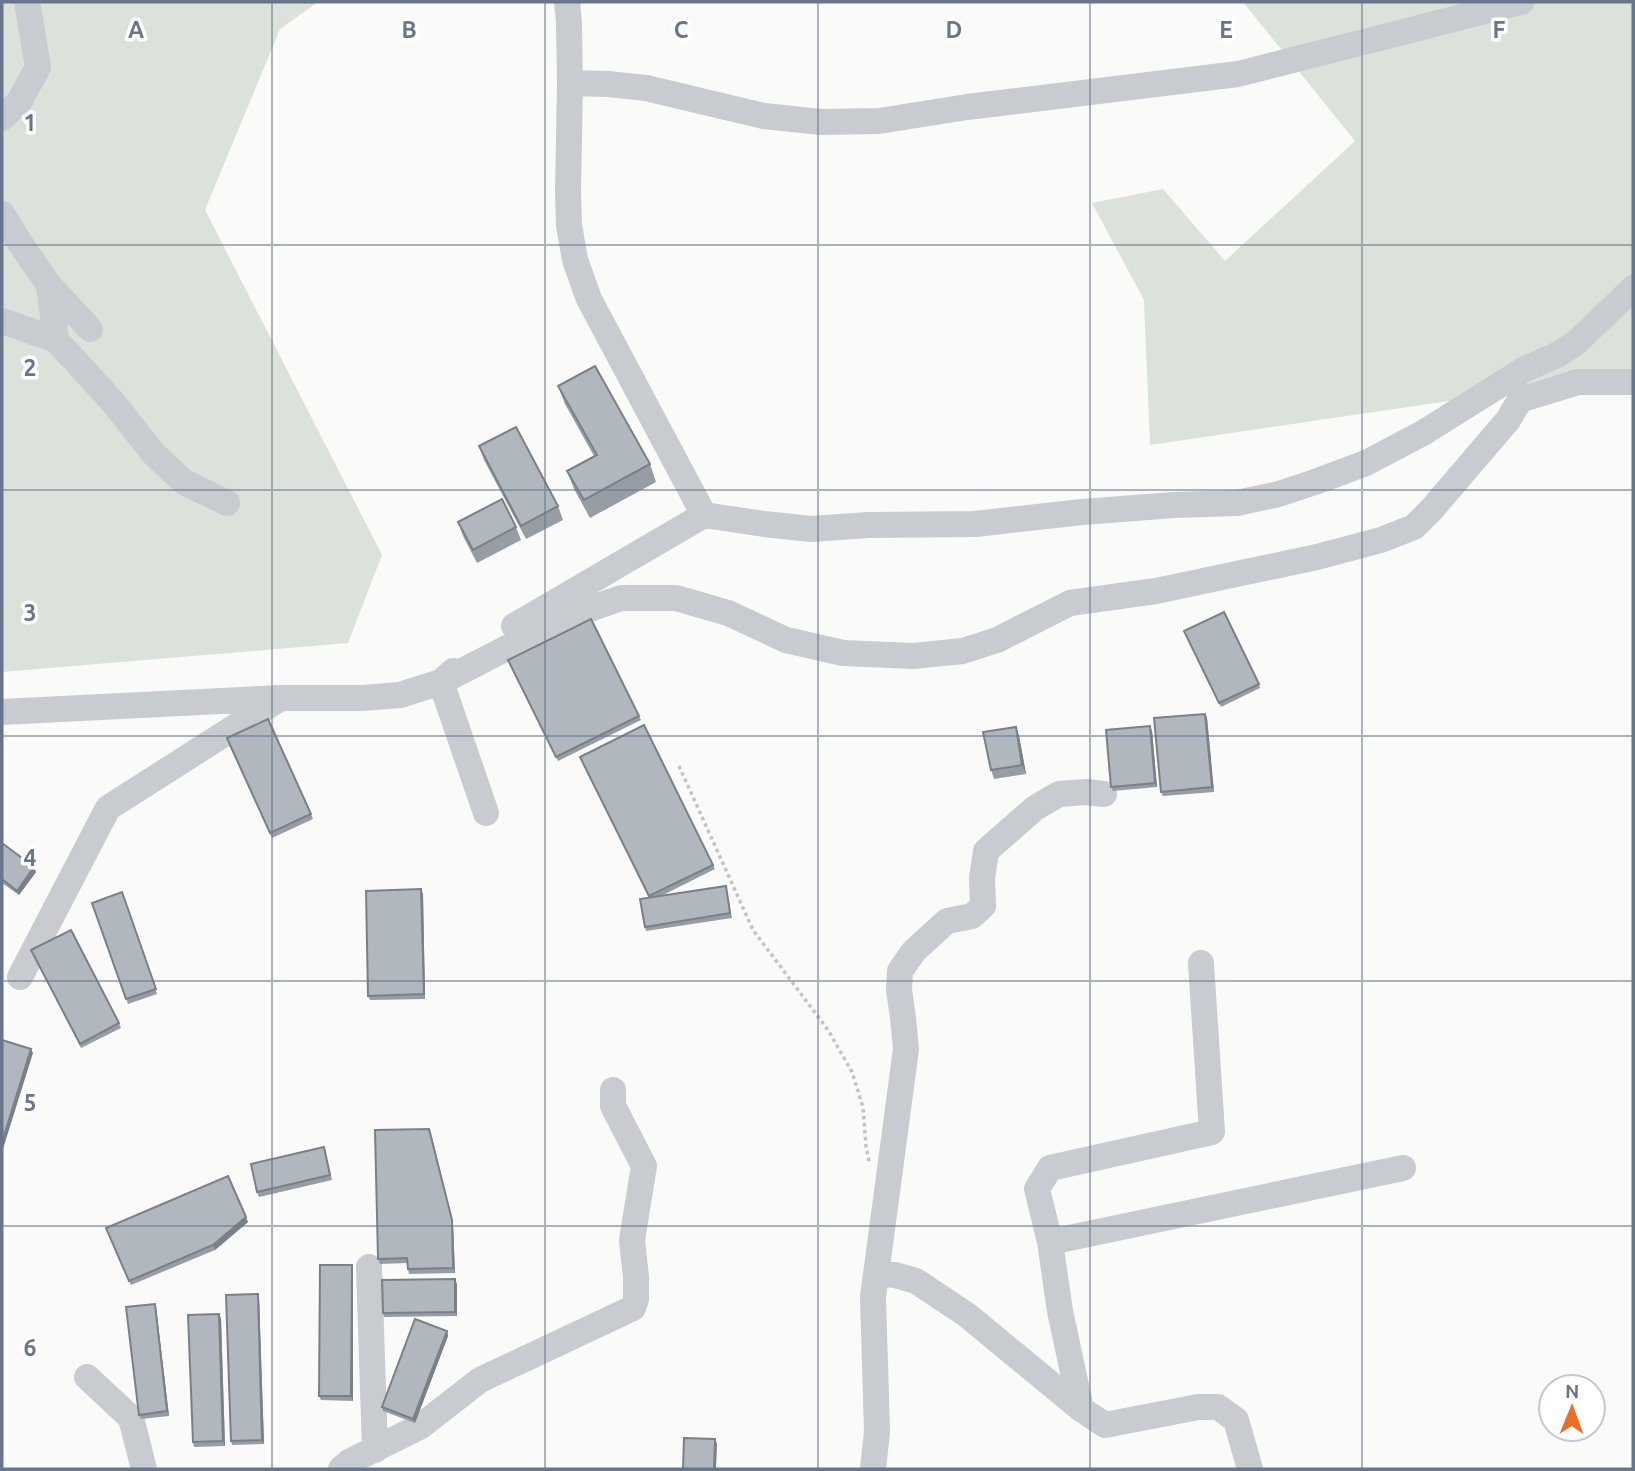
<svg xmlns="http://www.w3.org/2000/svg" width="1635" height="1471" viewBox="0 0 1635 1471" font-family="Ubuntu,sans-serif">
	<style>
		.green { fill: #dbe2d9 }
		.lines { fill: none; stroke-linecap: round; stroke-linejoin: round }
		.path { stroke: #c1c3c6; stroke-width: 3.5; stroke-dasharray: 3.5 3.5; stroke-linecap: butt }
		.minor { stroke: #c8cbcf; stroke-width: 26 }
		.wall { fill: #979da4 }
		.shaded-wall { fill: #7b8086 }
		.building { fill: #b0b7bf; stroke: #7b8086; stroke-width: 2 }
		.grid { fill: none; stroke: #67768a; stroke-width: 2; stroke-opacity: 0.55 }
		.grid-label { font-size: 23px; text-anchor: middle; font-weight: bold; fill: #67768a; stroke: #fff; stroke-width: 7; stroke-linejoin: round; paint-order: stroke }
	</style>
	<rect width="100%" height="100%" fill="#fafaf8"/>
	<!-- green -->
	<path class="green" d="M2,2h316l-38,27 -75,181 177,345 -34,88 -346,29z
		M1243,2h390v372l-483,71 -6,-145 -52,-97 71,-14 62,72 130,-120z"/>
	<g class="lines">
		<!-- path -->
		<path class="path" d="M679,766l74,164 75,100 24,42 11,35 3,39 3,16"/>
		<!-- minor -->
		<path class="minor" d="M570,83l38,1 38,4 118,28 57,6 58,-1 88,-14 271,-33 283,-72
			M2,118l17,-16 19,-35 -11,-65
			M2,214l18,29 29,42 7,55 56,61 42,53 30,28 43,21
			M49,285l41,44
			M2,321l54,19
			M704,515l60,9 47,5 58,-4 106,-1 107,-12 92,-7 63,-2 42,-9 36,-12 51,-19 57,-30 102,-64 34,-15 18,-12 56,-54
			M514,626l190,-111 -115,-216 -14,-39 -6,-35 -1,-33 2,-109 -1,-60 -2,-21
			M453,671l-12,11 45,131
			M2,712l279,-14h81l38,-3 41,-13 126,-65 54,-19h55l52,15 58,27 57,13 70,3 50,-5 34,-11 73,-37 86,-12 161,-34 64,-17 33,-13 18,-18 76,-89 12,-20 58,-18h55
			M20,977l88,-169 171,-109
			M1050,1242l-13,-53 13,-21 162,-36 -11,-169
			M369,1267l6,183
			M877,1273l18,2 21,6 51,34 114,94 24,16 93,-18h20l18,13 14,49
			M87,1377l44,41 13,51
			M1081,1409l-21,-98 -10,-69 353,-74
			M341,1469l8,-7 72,-36 59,-46 153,-72 3,-9v-22l-4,-37 12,-74 -31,-60v-16
			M873,1469l4,-37 -4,-135 33,-248 -3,-31 -4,-28 1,-19 14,-20 33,-30 25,-5 11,-10 -1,-28 4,-27 49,-43 24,-14 27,-2 18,2"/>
	</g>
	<!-- wall -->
	<path class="wall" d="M558,386l92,78 6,18 -66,36 -16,-29 -7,-18 27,-15 -29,-52z
		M479,446l79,60 5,14 -37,19 -42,-79z
		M458,522l58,5 5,13 -44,23 -14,-27z
		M1186,636l73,48 1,4 -39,19z
		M508,660l131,56 2,4 -83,41z
		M1205,714l2,4 7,74 -51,4 -2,-4z
		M1016,727l3,9 7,38 -32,5 -3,-9z
		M1152,731l5,56 -44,4 -2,-4z
		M228,743l83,71 2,5 -41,19z
		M580,757l133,108 2,4 -54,27 65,-10 6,32 -86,13 -1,-4 4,-29z
		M2,843l34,29 -17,23 -17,-12z
		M122,892l35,102 -29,10 -36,-101z
		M423,894l2,105 -55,1 -2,-4z
		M31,950l88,73 2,5 -40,20z
		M324,1147l8,33 -73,17 -2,-5z
		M248,1222l-33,28 -84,35 -25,-57z
		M453,1225l2,48 -46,1 -1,-5 -1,-6 -27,1 -2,-5z
		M352,1265l1,4v132l-32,-1 -2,-4z
		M457,1284v32l-73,1 -1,-4z
		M258,1294l1,4 5,146 -32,1 -1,-4z
		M155,1304l1,4 13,108 -28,3 -2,-4z
		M219,1314l2,5 4,127 -31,1 -1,-5z
		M447,1331l1,5 -33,87 -32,-12 -1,-4z"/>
	<!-- shaded-wall -->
	<path class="shaded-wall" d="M1205,714l2,4 7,74 -2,-5z
		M1150,726l2,5 5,56 -2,-4z
		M1016,727l3,9 7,38 -4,-9z
		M34,867l2,5 -17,23 -2,-4z
		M421,889l2,5 2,105 -1,-5z
		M31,1049l2,4 -31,99v-10z
		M431,1133l22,92 2,48 -2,-5z
		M246,1217l2,5 -33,28 -2,-5z
		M352,1265l1,4v132l-2,-5z
		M455,1279l2,5v32l-2,-4z
		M258,1294l1,4 5,146 -2,-4z
		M155,1304l1,4 13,108 -2,-5z
		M219,1314l2,5 4,127 -2,-5z
		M447,1331l1,5 -33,87 -2,-4z
		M715,1439l2,5 -1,25h-2z"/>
	<!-- building -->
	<path class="building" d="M595,366l55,98 -66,36 -17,-29 30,-16 -39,-69z
		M516,427l42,79 -37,20 -42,-80z
		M502,499l14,28 -43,23 -15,-28z
		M1224,612l35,72 -40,19 -35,-72z
		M591,619l48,97 -83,41 -48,-97z
		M1205,714l7,73 -51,5 -7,-74z
		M268,719l43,95 -41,19 -43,-95z
		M644,725l69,140 -64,31 -69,-139z
		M1150,726l5,57 -44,4 -5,-57z
		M1016,727l6,38 -31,5 -8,-38z
		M2,843l32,24 -17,24 -15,-12z
		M726,886l4,27 -85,14 -5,-28z
		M421,889l3,105 -56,2 -2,-105z
		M122,892l34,97 -30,10 -34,-96z
		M71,930l48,93 -39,21 -49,-94z
		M2,1040l29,9 -29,93z
		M429,1129l23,91 1,48 -45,1 -1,-11 -29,1 -3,-129z
		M324,1147l6,28 -73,17 -6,-28z
		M228,1176l18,41 -33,28 -84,36 -23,-53z
		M320,1265h32l-1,131h-32z
		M455,1279v33l-72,1 -1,-33z
		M258,1294l4,146 -31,1 -5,-146z
		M155,1304l12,107 -28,4 -13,-108z
		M219,1314l4,127 -30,1 -5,-127z
		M415,1319l32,12 -34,88 -31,-12z
		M684,1438l31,1 -1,30h-31z"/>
	<!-- grid -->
	<path class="grid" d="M272,2v1467M545,2v1467M818,2v1467M1090,2v1467M1362,2v1467M2,245h1631M2,490h1631M2,736h1631M2,981h1631M2,1226h1631"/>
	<g class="grid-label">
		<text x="136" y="38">A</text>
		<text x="409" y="38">B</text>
		<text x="681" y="38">C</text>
		<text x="954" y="38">D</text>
		<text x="1226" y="38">E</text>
		<text x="1499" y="38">F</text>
		<text x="30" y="131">1</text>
		<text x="30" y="376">2</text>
		<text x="30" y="621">3</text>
		<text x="30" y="866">4</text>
		<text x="30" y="1111">5</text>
		<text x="30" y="1356">6</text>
	</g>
	<!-- border -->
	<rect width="1635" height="1471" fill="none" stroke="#67768a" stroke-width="7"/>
	<!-- north arrow -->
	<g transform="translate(1572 1408) rotate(1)"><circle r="33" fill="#ffffff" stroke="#c2c8d0" stroke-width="2"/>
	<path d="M0-5L12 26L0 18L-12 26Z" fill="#ec6e26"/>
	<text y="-10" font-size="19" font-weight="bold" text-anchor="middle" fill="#67768a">N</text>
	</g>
</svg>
